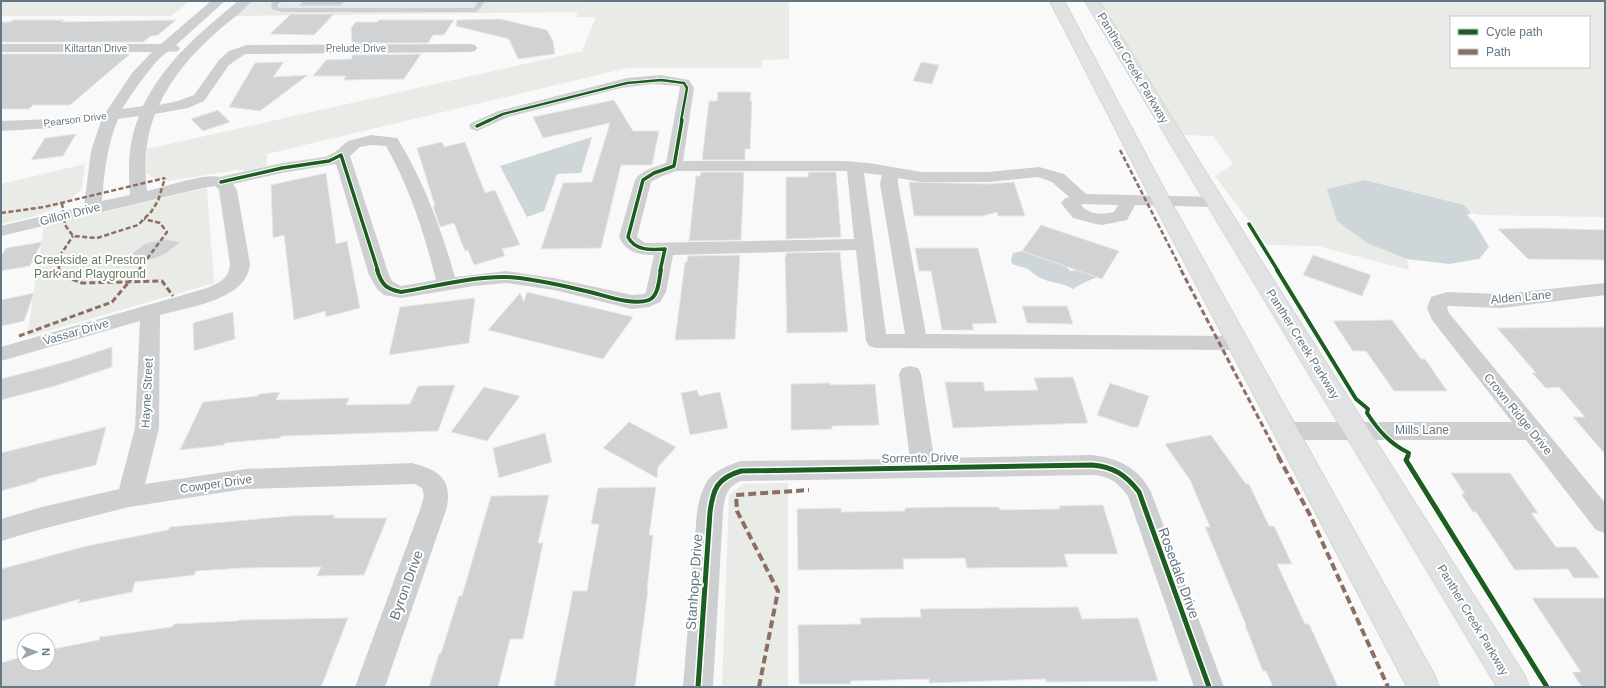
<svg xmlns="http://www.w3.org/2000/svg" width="1606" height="688" viewBox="0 0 1606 688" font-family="Arial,sans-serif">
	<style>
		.built { fill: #e8e9e9 }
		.green { fill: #e8ebe6; fill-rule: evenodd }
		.water { fill: #ced6d9 }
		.building { fill: #d0d2d3; stroke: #e8e8e8 }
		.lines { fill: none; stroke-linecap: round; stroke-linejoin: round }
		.secondary-casing { stroke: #d5d6d7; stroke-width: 2 }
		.service { fill: #cecfd0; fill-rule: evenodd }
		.minor { fill: #cecfd0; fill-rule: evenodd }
		.secondary { fill: #e1e2e2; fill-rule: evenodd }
		.quiet-far2 { stroke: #8d6e63; stroke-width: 2.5; stroke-dasharray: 5 2.5; stroke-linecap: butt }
		.quiet-far1 { stroke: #8d6e63; stroke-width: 3; stroke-dasharray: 6 3; stroke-linecap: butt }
		.quiet { stroke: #8d6e63; stroke-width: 4; stroke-dasharray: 8 4; stroke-linecap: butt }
		.cycleway-far3-casing { stroke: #fff; stroke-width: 4 }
		.cycleway-far2-casing { stroke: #fff; stroke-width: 5.5 }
		.cycleway-far1-casing { stroke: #fff; stroke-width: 6 }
		.cycleway-casing { stroke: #fff; stroke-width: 8 }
		.cycleway-far3 { stroke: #1b5e20; stroke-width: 2.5 }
		.cycleway-far2 { stroke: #1b5e20; stroke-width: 3.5 }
		.cycleway-far1 { stroke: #1b5e20; stroke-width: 4 }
		.cycleway { stroke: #1b5e20; stroke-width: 5 }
		.labels { text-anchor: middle; stroke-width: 4; stroke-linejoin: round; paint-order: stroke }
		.far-street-label { font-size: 10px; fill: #657683; stroke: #fff }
		.street-label { font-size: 12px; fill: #657683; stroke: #fff }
		.park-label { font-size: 12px; fill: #687a64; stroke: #fff }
		.near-street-label { font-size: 14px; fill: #657683; stroke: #fff }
	</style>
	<rect width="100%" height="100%" fill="#f9f9f9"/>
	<!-- built -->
	<path class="built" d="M242,1h358l-22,11 -353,4z"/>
	<!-- green -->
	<path class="green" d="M1,1h189l-19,15h-170z
		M600,1h189v58l-26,1 -2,8h-134l-360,86v12l-22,5 -9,-1 -67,11 -16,-3 -7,-6 1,-23 435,-98 14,-34h-21l3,-5z
		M1095,1h510v216l-124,-2 -10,-2 -7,-8 -99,-25 2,63 40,16 2,11 -91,-24 -51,-1 -52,-69 18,-12 -20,-28 -31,-1zM1451,17h138v50h-138z
		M85,164l-3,25 -16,14 -15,7 -19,7 -31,7v-40z
		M207,188l7,95 -187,54 17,-111z
		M788,483v204h-66l7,-192 14,-11z"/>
	<!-- water -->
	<path class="water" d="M592,137l-11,36 -24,1 -13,37 -17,6 -27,-51z
		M1365,180l99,25 7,8 -4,2 7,7 15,25 -10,12 -30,5 -42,-5 -40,-16 -30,-22 -10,-32z
		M1022,251l15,5 26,6 7,9 7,-1 24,5c-10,5 -19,8 -28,14l-8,-4 -17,-4 -10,-4 -10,-8 -16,-5 -1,-4 2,-7z"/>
	<!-- building -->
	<path class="building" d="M303,1h42l-5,5h-42z
		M291,14h43l-20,21 -44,-1z
		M500,19l47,11 6,11 2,13 -37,5 -9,-20 -53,-13 1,-6z
		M13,20h51l-3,2 115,-2 -18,15 -7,1 -8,6h-142v-20h9z
		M379,20h75l-10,15h-11l-5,8h-76l-1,-15 5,-6h21z
		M1,54h129l-60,51h-37l-4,4h-28z
		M421,54l-17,25 -61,1 3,-4h-33l13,-16 26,-1v-4z
		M284,62l-11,15 35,-2 -48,36 -31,-4 26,-44z
		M921,62l18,3 -7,19 -19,-3z
		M718,92h33l-1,9h2l-2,48h-5v11h-43l7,-59h8z
		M614,100l19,31h26l-7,34h-31l-20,83 -60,1 22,-66 29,-1 18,-59 -67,15 -10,-21z
		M218,110l12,12 -27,9 -12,-12z
		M76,134l-13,22 -32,4 14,-22z
		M442,142l2,5 21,-5 20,51 10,-3 25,55 -18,4 3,7 -31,9 -6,-15 -3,1 -11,-28 -14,4 -7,-21h2l-18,-58z
		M701,172h43l-3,68 -52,1 7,-65h4z
		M808,172h28l5,65 -55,2v-62h22z
		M326,173l10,71 11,-3 13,67 -34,9 -1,-6 -31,9 -10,-85 -11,3 -2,-53z
		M909,182l79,2 26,-2 11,34h-27l-1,-4 -14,4h-69z
		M1041,225l78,26 -17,28 -80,-28z
		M1535,228l70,2v30l-77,-1 -30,-30z
		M164,239l17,3 -16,12 -11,5 -12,2 -16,-3 20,-15z
		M42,242l-12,24 -29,5v-15l5,-8z
		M915,248h63l19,75 -25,1 2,6h-32l-11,-59h-12z
		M840,252l8,80 -61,1 -2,-76h1v-4z
		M740,255l-5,84 -60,1 10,-78h2l1,-6z
		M1313,255l58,20 -9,21 -59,-21z
		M527,292l106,25 -30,42 -115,-29 32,-37 4,9z
		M34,293l-10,28 -23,5v-26z
		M475,298l-6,45 -80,12 11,-48z
		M1022,306h45l6,18 -46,-1z
		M233,312l2,27 -41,12 -1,-28z
		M1392,320l29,39h4l22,32h-53l-28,-40h-13l-20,-30z
		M1605,327v127l-32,-37h12l-26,-30 -13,1 -14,-15h4l-39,-45z
		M112,347v20l-54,18 -57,15v-21l68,-18z
		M1073,377l15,46 -135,5 -8,-46h38l2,9 53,-1 -4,-12z
		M830,383v2l45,-1 4,41 -47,1v3l-41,1v-46z
		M1110,383l39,13 -11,31h-6l-35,-12z
		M455,385l-17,46 -157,5 -1,2 -55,5 -1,2 -44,5 23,-48 55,-6 1,-2 21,-2 -4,8 73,-2 -3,7 64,-1 8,-18z
		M484,387l36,9 -33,45 -36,-9z
		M697,390l2,6 21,-4 8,36 -38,7 -9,-42z
		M629,422l47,25 -18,20 -1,11 -54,-30z
		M106,427l-10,38 -59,14v2l-36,10v-38z
		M545,433l7,29 -53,16 -6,-30z
		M1211,435l35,49h3l20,42h5l18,38h-15l28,60h4l29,63h-65l-7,-16h-3l-18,-46h1l-41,-98h5l-20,-47 -25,-36z
		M1451,473h59l28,40h-7l25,34h20l24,31h-26l-6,-9 -53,1 -39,-58h-3l-12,-18h4z
		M656,487l-7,48h4l-6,55h1l-13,97h-81l19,-96h14l12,-67h-8l7,-36z
		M549,495l-11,48h5l-20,96h-13l-12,48h-69l10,-33 2,-1 18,-57h3l29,-100z
		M1103,505l15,49h-54l4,13 -101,1 -2,-10 -62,1 1,10 -106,1 -1,-61 44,-1v4l64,-1v-3l43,-1h51l1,3 60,-1 -1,-3z
		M335,515l-2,3h54l-23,57 -47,1 4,-9 -78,1 -47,3 -2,4 -59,7 -3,10 -54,11 2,-4 -79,22v-52l86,-23 81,-16 2,-3 121,-11z
		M1532,598h73v89h-23l-10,-15h9z
		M1078,607l4,12 56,-1 20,63 -112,1v-3l-117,4v-4l-79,2 1,3h-52l-1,-59 63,-1 -1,-6 61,-1 -1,-8z
		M348,618l-27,69h-320v-24l23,-7v8h24v-14l51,-10 1,-3 72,-10 2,-3 64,-3 1,-1z"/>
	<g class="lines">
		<!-- secondary casing -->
		<g class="secondary-casing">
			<path id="secondary" d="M1050,1h14l107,201 264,474 4,11h-32l-254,-485z
				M1085,1h14l161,258 265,417 4,11h-32z"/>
		</g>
		<!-- service -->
		<path class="service" d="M274,1h6l-3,6 5,1h192l5,-7h6l-7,10 -2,1h-194l-10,-3 -1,-5z"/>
		<!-- minor -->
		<path class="minor" d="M211,1h14l-49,44 4,3 -2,3c-3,1 -7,0 -10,1 -11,4 -39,46 -46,57l21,-3c23,-46 56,-72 95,-105h13c-8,11 -22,20 -32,29 -25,22 -46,45 -60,75l19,-4 16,-6 25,-35 10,-9 18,-6 223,-1 5,1 2,3 -2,3 -5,1 -225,2 -16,11 -25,36 -16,7 -33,6c-10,26 -11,50 -8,77 18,-4 57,-18 73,-14l62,-14 43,-6 10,-5 13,-11 23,-6 26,3 2,3c26,43 42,88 56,136l51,-6 48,7 78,17 12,-1 2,-2 8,-37c-16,0 -28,-3 -35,-18l16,-57c6,-10 20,-13 31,-17l14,-75 -1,-2 -27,-2 -31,4 -113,29 -31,14 -6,-2 -2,-3 2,-3 27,-12 129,-33 34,-3 28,5 5,8 -11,73h161l25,2 52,9h67l51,-5 25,7 22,20 128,3 6,1 3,4 -3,4 -6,1 -79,-2 -8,15 -25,5 -6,-1 -23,-6 -12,-15 3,-4 5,-2 -17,-15 -14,-5 -50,5h-67l-23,-4v6l28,150 312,2 7,2 3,5 -3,5 -7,2 -362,-2 -7,-2 -3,-5 -10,-91 -183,5 -7,37 -6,10 -11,5 -17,2 -78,-19 -48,-7 -32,3 -73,12 -17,-3 -7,-6 -8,-14 -33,-111 -54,9 -49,11 4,6 13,74c-3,36 -61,43 -90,51l-1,113 -14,56 100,-15 167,-6c26,7 40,15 35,44l-62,180h-30l66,-180 3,-11 -2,-8 -7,-4 -170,5 -116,18 -87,22 -41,12v-22l41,-12 77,-18 16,-61 5,-107 -139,40v-14l203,-58c13,-5 25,-9 26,-25l-11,-74 -4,-4 -12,2 -202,48v-10l83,-20 7,-55 10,-30 -49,7 -51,3v-10l51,-2 54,-7 26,-39 20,-21h-151v-8h160zM139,116c-11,27 -11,51 -9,79l-28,6c2,-28 5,-55 16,-82zM371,145l15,1c24,42 38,87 50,134l-35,6 -9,-5 -3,-6 -39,-119 10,-9zM676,171h171l7,68 -209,4 -8,-6 14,-55 9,-5zM864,173l18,2 -2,9 25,150h-19zM1083,204l35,1 -4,7c-12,3 -25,3 -33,-7z
			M1605,283v12l-103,13 -54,-2 -1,2 2,5 156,190v30l-9,-3 -70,-90h-239l-8,-3 -4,-6 4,-6 8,-3h225l-80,-102 -5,-12 4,-11 16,-5 55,2z
			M910,366l8,2 3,6 13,84 158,-3c26,3 47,13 59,37l73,195h-30l-66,-191c-11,-14 -18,-20 -36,-21l-351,6c-15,6 -16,16 -18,31l-10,175h-30l14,-175c6,-32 13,-41 44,-51l169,-2 -11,-85 3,-6z"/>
		<!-- secondary -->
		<use href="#secondary" class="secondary"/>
		<!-- quiet-far2 -->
		<path class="quiet-far2" d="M1120,150l62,121
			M62,203l3,22 8,11 24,2 41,-13 13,-13 7,-11 7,-23
			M1,213l43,-6 121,-29
			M59,271v-14l14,-21
			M138,271l29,-39 -7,-9 -16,-4"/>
		<!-- quiet-far1 -->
		<path class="quiet-far1" d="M59,270v4l23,9 80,-2 11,15
			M1181,270l98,187
			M19,336l93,-34 27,-32"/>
		<!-- quiet -->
		<path class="quiet" d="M1278,456l32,59 78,172
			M759,687l19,-96 -41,-80 -1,-16 73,-5"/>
		<!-- cycleway-far3 casing -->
		<g class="cycleway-far3-casing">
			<path id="cycleway-far3" d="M488,121l15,-7 124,-31 34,-3 23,3 3,5 -6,33"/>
		</g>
		<!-- cycleway-far2 casing -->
		<g class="cycleway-far2-casing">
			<path id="cycleway-far2" d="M477,126l13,-6
				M221,182l61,-14 47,-7 12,-6 37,116
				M1249,224l29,47
				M660,271l5,-22c-14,1 -30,2 -37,-12l15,-57 11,-7 20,-7 8,-46"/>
		</g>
		<!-- cycleway-far1 casing -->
		<g class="cycleway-far1-casing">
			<path id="cycleway-far1" d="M377,270c5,15 9,19 24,22 31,-5 74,-16 105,-15 26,1 58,9 84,15 16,4 43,14 59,8 10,-4 10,-22 12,-30
				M1277,270l79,129 12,10 -1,4c11,17 23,31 42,40l-2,4"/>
		</g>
		<!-- cycleway casing -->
		<g class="cycleway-casing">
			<path id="cycleway" d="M1408,456l-2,4 141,227
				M698,687l12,-175c3,-23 7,-34 31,-41l351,-6c22,2 34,10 47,27l70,195"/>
		</g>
		<!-- cycleway-far3 -->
		<use href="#cycleway-far3" class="cycleway-far3"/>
		<!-- cycleway-far2 -->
		<use href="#cycleway-far2" class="cycleway-far2"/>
		<!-- cycleway-far1 -->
		<use href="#cycleway-far1" class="cycleway-far1"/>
		<!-- cycleway -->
		<use href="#cycleway" class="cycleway"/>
	</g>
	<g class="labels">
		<!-- far-street labels -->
		<g class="far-street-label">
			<text x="96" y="52">Kiltartan Drive</text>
			<text x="356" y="52">Prelude Drive</text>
			<text transform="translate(75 119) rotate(-7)" y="4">Pearson Drive</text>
		</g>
		<!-- street labels -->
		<g class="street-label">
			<text transform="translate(1133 68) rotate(59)" y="4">Panther Creek Parkway</text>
			<text transform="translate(70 214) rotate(-14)" y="4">Gillon Drive</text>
			<text transform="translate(1521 297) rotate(-5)" y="4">Alden Lane</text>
			<text transform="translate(76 332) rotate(-16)" y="4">Vassar Drive</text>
			<text transform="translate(1303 344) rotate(58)" y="4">Panther Creek Parkway</text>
			<text transform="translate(147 393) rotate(-87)" y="4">Hayne Street</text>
			<text transform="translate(1518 414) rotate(51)" y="4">Crown Ridge Drive</text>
			<text x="1422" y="434">Mills Lane</text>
			<text transform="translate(920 458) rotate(-1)" y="4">Sorrento Drive</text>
			<text transform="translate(216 484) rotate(-8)" y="4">Cowper Drive</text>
			<text transform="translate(1473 620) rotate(59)" y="4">Panther Creek Parkway</text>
		</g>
		<!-- park labels -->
		<g class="park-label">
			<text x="90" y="264">Creekside at Preston<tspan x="90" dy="14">Park and Playground</tspan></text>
		</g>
		<!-- near-street labels -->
		<g class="near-street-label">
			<text transform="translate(1179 573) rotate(70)" y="5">Rosedale Drive</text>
			<text transform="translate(694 582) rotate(-86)" y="5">Stanhope Drive</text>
			<text transform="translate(406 585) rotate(-70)" y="5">Byron Drive</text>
		</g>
	</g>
	<!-- border -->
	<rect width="1606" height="688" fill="none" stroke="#657683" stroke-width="4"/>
	<!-- legend -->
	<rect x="1450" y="16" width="140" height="52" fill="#ffffff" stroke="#c1c8cd"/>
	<rect x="1458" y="29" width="20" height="6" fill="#1b5e20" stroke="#c1c8cd"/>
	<text x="1486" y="36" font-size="12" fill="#657683">Cycle path</text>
	<rect x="1458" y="49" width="20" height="6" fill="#8d6e63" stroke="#c1c8cd"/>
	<text x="1486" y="56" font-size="12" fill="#657683">Path</text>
	<!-- north arrow -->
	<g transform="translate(36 652) rotate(89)"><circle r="19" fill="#ffffff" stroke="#c1c8cd"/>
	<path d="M0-3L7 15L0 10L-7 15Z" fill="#99a4ac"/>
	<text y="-6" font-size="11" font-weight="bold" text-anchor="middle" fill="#657683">N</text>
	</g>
</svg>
